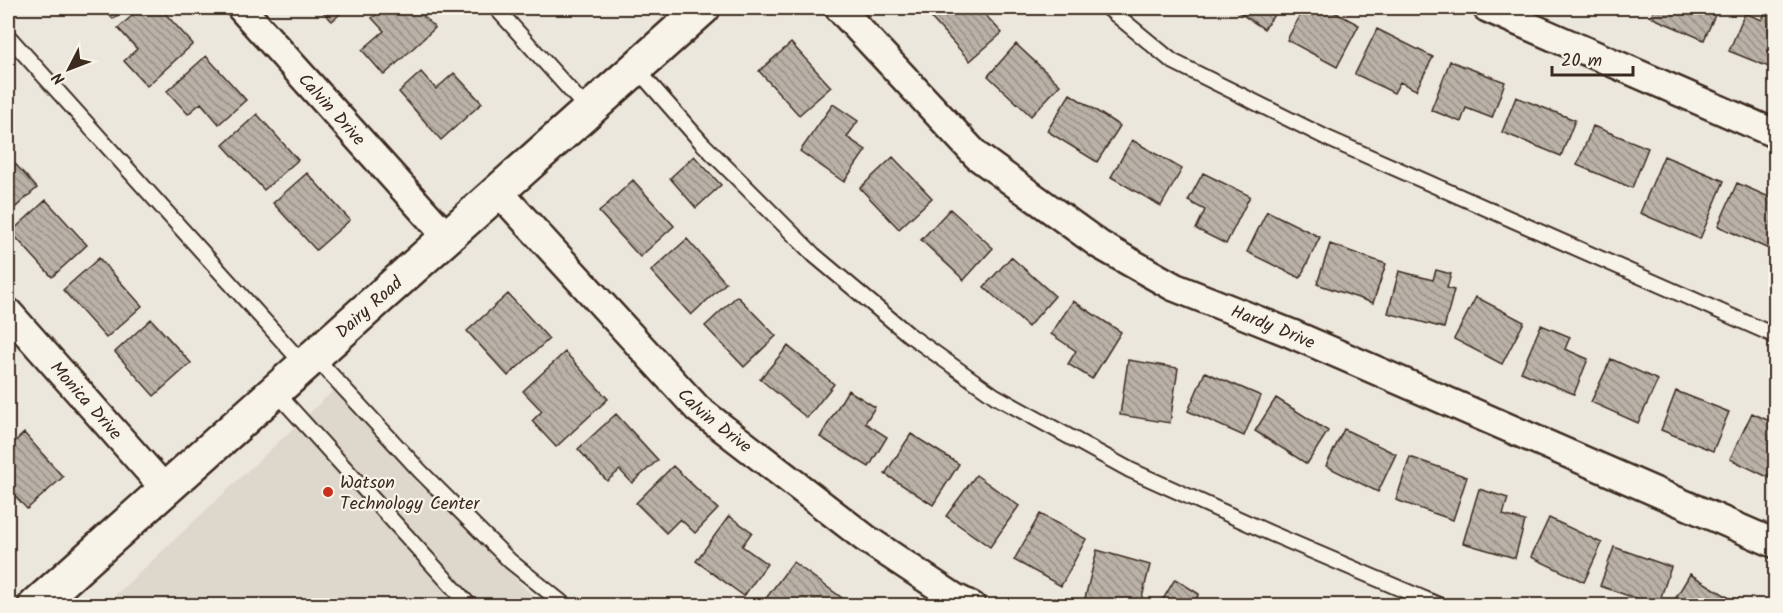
<svg xmlns="http://www.w3.org/2000/svg" width="1783" height="613" viewBox="0 0 1783 613" font-family="Kalam,sans-serif">
	<style>
		.built { fill: #ddd7cc }
		.building { fill: url(#building-back-hatch); stroke: #3b2a1e; stroke-width: 1.5 }
		.lines { fill: none; stroke-linecap: round; stroke-linejoin: round }
		.service-casing { stroke: #3b2a1e; stroke-width: 18 }
		.minor-casing { stroke: #3b2a1e; stroke-width: 32 }
		.tertiary-casing { stroke: #3b2a1e; stroke-width: 38 }
		.service { stroke: #f7f3e8; stroke-width: 14 }
		.minor { stroke: #f7f3e8; stroke-width: 27 }
		.tertiary { stroke: #f7f3e8; stroke-width: 33 }
		.poi-dot { fill: #c8321e; stroke: #f7f3e8; stroke-width: 2 }
		.labels { text-anchor: middle; stroke-width: 4.5; stroke-linejoin: round; paint-order: stroke }
		.street-label { font-size: 18px; fill: #3b2a1e; stroke: #f7f3e8 }
		.poi-label { font-size: 18px; fill: #3b2a1e; stroke: #f7f3e8; text-anchor: start }
	</style>
	<defs>
		<pattern id="building-back-hatch" width="6" height="6" patternUnits="userSpaceOnUse" patternTransform="scale(1.5)"><rect width="6" height="6" fill="#bab2a7"/><path d="M-1 5l2 2M0 0l6 6M5-1l2 2" fill="none" stroke="#989187"/></pattern>
	</defs>
	<rect width="100%" height="100%" fill="#ece7dc"/>
	<filter id="ink" filterUnits="userSpaceOnUse"><feTurbulence type="fractalNoise" baseFrequency=".0167" numOctaves="2"/><feDisplacementMap in="SourceGraphic" scale="12" xChannelSelector="R" yChannelSelector="G"/><feConvolveMatrix kernelMatrix="1 2 1 2 8 2 1 2 1" color-interpolation-filters="sRGB"/></filter>
	<g filter="url(#ink)">
		<!-- built -->
		<path class="built" d="M336,388l109,120 97,97 -438,1z"/>
		<!-- building -->
		<path class="building" d="M102,8h24l-13,11z
			M141,8h19l33,36 -46,42 -23,-25 13,-12 -19,-21z
			M319,8h28l-15,13z
			M383,8h33l19,20 -51,47 -22,-25 22,-19 -12,-13z
			M944,8h35l23,25 -32,28 -38,-42z
			M1232,8h47l-15,21z
			M1304,8h23l32,17 -22,42 -50,-27z
			M1655,8h63l-14,32 -53,-23z
			M1767,8h9v62l-47,-19 16,-38 17,7z
			M1377,29l56,28 -17,33 -16,-8 -6,11 -39,-19z
			M791,43l40,44 -32,28 -40,-44z
			M1016,44l44,41 -29,31 -43,-40z
			M206,56l40,44 -27,24 -18,-21 -13,11 -21,-23z
			M1450,61l55,21 -13,36 -26,-10 -5,14 -30,-12z
			M421,72l15,17 18,-16 28,30 -41,37 -42,-48z
			M1070,94l50,32 -23,36 -50,-31z
			M1516,97l59,23 -14,36 -59,-24z
			M833,104l25,17 -11,16 19,13 -22,32 -44,-31z
			M257,114l41,46 -34,30 -41,-45z
			M1593,126l55,22 -16,40 -55,-23z
			M1132,140l50,29 -21,37 -50,-29z
			M8,156l29,32 -29,26z
			M694,156l27,29 -25,23 -26,-30z
			M1664,156l60,25 -24,58 -60,-26z
			M893,157l39,41 -33,31 -39,-41z
			M307,173l43,47 -34,30 -43,-47z
			M1203,173l47,23 -24,48 -30,-15 9,-19 -17,-9z
			M633,180l41,46 -34,31 -41,-45z
			M1737,183l39,17v46l-3,5 -55,-25z
			M46,200l41,45 -35,32 -41,-45z
			M950,209l43,39 -29,32 -43,-40z
			M1267,211l53,26 -20,41 -53,-26z
			M687,239l39,44 -35,32 -40,-44z
			M1330,244l56,20 -13,39 -56,-19z
			M1011,257l44,39 -27,31 -44,-40z
			M99,258l43,48 -36,32 -43,-48z
			M1436,270l15,4 -4,14 7,2 -10,38 -56,-15 11,-42 34,9z
			M508,294l41,45 -41,37 -41,-45z
			M737,296l39,40 -32,31 -39,-41z
			M1476,297l48,25 -22,42 -48,-25z
			M1073,301l48,31 -29,47 -24,-15 8,-13 -25,-17z
			M151,319l40,44 -37,33 -39,-44z
			M1541,325l29,12 -5,12 23,10 -14,35 -53,-22z
			M788,346l46,38 -27,34 -47,-39z
			M565,352l43,47 -52,48 -24,-26 10,-10 -19,-20z
			M1611,359l47,21 -20,43 -47,-21z
			M1128,360l50,8 -8,55 -50,-8z
			M1205,372l56,24 -17,40 -56,-25z
			M848,390l27,17 -10,16 22,14 -18,30 -49,-30z
			M1676,391l53,21 -16,39 -52,-21z
			M1276,398l52,33 -21,33 -52,-33z
			M1752,413l24,11 -2,56 -44,-21z
			M616,414l42,46 -26,23 -12,-13 -13,11 -29,-32z
			M1344,429l52,25 -18,38 -52,-26z
			M24,433l39,44 -36,32 -19,-21v-40z
			M911,434l48,30 -26,41 -48,-31z
			M1410,457l57,20 -14,43 -57,-20z
			M673,466l45,43 -23,24 -15,-14 -14,14 -30,-30z
			M976,475l43,31 -29,41 -44,-31z
			M1479,489l29,9 -5,17 22,6 -10,37 -52,-15z
			M1040,514l46,25 -25,47 -47,-26z
			M729,516l23,16 -10,14 25,18 -23,32 -48,-35z
			M1549,518l53,25 -18,39 -53,-25z
			M1614,547l57,20 -13,39 -58,-20z
			M1097,550l53,15 -10,41h-26l-29,-8z
			M793,562l49,36 -6,8 -75,-1z
			M1690,574l51,31v1h-70z
			M1175,579l24,15 -4,6 9,6h-45z"/>
		<g class="lines">
			<!-- service casing -->
			<g class="service-casing">
				<path id="service" d="M496,8l92,102
					M1108,8l64,53 157,78 447,197
					M8,36l296,329
					M636,68l66,75 112,112 94,79 87,62 135,74 140,63 171,73
					M314,356l106,115 90,90 56,45
					M275,391l195,215"/>
			</g>
			<!-- minor casing -->
			<g class="minor-casing">
				<g id="minor">
					<path id="s1" d="M241,8l206,229"/>
					<path id="s2" d="M839,8l138,148 123,89 74,42 116,46 486,211"/>
					<path d="M1487,8l289,126"/>
					<path id="s3" d="M498,191l200,218 167,129 89,59 18,9"/>
					<path id="s4" d="M8,312l157,177"/>
				</g>
			</g>
			<!-- tertiary casing -->
			<g class="tertiary-casing">
				<g id="tertiary">
					<path id="s5" d="M35,606l668,-598"/>
				</g>
			</g>
			<!-- service -->
			<use href="#service" class="service"/>
			<!-- minor -->
			<use href="#minor" class="minor"/>
			<!-- tertiary -->
			<use href="#tertiary" class="tertiary"/>
		</g>
	</g>
	<!-- markers -->
	<circle class="poi-dot" cx="328" cy="492" r="6"/>
	<g class="labels">
		<!-- street labels -->
		<g class="street-label">
			<text dy="6" stroke="none"><textPath href="#s1" startOffset="136">Calvin Drive</textPath></text>
			<text dy="6" stroke="none"><textPath href="#s5" startOffset="448">Dairy Road</textPath></text>
			<text dy="6" stroke="none"><textPath href="#s2" startOffset="546">Hardy Drive</textPath></text>
			<text dy="6" stroke="none"><textPath href="#s4" startOffset="118">Monica Drive</textPath></text>
			<text dy="6" stroke="none"><textPath href="#s3" startOffset="316">Calvin Drive</textPath></text>
		</g>
		<!-- poi labels -->
		<g class="poi-label">
			<text x="340" y="488">Watson<tspan x="340" dy="21">Technology Center</tspan></text>
		</g>
	</g>
	<!-- margin -->
	<rect width="1783" height="613" fill="none" stroke="#f7f3e8" stroke-width="30"/>
	<rect x="15" y="15" width="1753" height="583" fill="none" stroke="#3b2a1e" stroke-width="2" filter="url(#ink)"/>
	<!-- north arrow -->
	<g transform="translate(69 69) rotate(228)" stroke="#f7f3e8" stroke-width="4.5" paint-order="stroke">
	<path d="M0-4.5L10 22L0 15L-10 22Z" fill="#3b2a1e"/>
	<text y="-9" font-size="16" font-weight="bold" text-anchor="middle" fill="#3b2a1e">N</text>
	</g>
	<!-- scale -->
	<path d="M1552 66v9h81v-9" fill="none" stroke="#3b2a1e" stroke-width="3"/>
	<text x="1561" y="66" font-size="18" fill="#3b2a1e" stroke="#f7f3e8" stroke-width="4.5" paint-order="stroke">20 m</text>
</svg>
